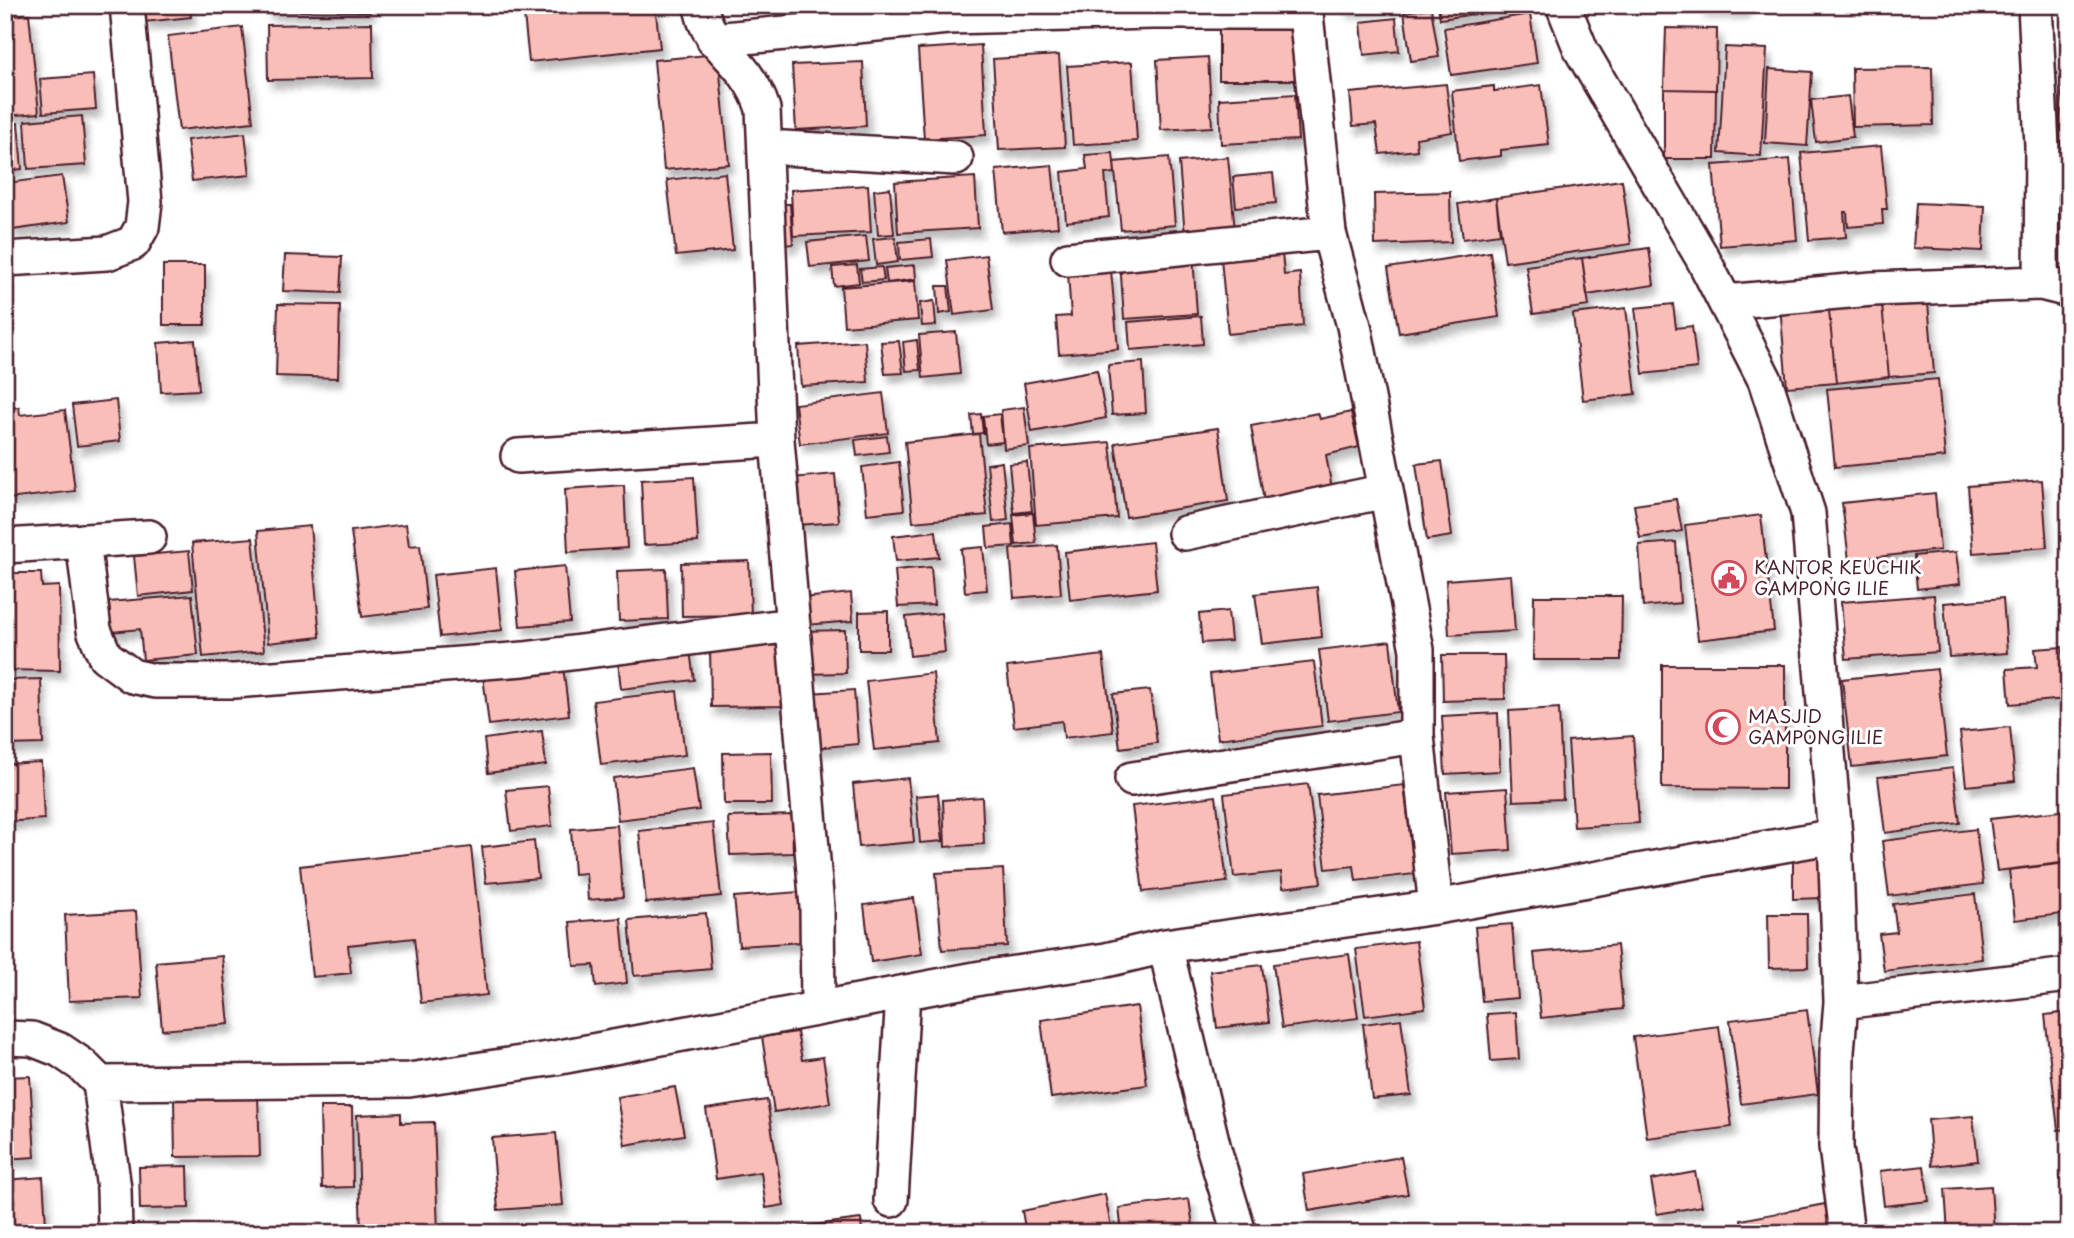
<svg xmlns="http://www.w3.org/2000/svg" width="2074" height="1238" viewBox="0 0 2074 1238" font-family="'Playpen Sans',sans-serif">
	<style>
		.building { fill: #fabeb9; stroke: #4a1f2b; stroke-width: 2; filter: url(#shadow) }
		.lines { fill: none; stroke-linecap: round; stroke-linejoin: round }
		.street-casing { stroke: #4a1f2b; stroke-width: 38 }
		.street { stroke: #fff; stroke-width: 33 }
		.labels { text-anchor: middle; stroke-width: 6; stroke-linejoin: round; paint-order: stroke }
		.poi-label { font-size: 18px; fill: #4a1f2b; stroke: #fff; text-anchor: start }
	</style>
	<defs>
		<filter id="shadow"><feDropShadow dx="4.5" dy="8" stdDeviation="3.5" flood-color="#0004"/></filter>
	</defs>
	<rect width="100%" height="100%" fill="#fff"/>
	<filter id="ink" filterUnits="userSpaceOnUse"><feTurbulence type="fractalNoise" baseFrequency=".0143" numOctaves="2"/><feDisplacementMap in="SourceGraphic" scale="14" xChannelSelector="R" yChannelSelector="G"/><feConvolveMatrix kernelMatrix="1 2 1 2 8 2 1 2 1" color-interpolation-filters="sRGB"/></filter>
	<g filter="url(#ink)">
		<!-- building -->
		<path class="building" d="M142,5h47l2,12 -47,5z
			M267,5h103v7l-103,-1z
			M523,5h132l5,43 -131,14z
			M1343,5h56l-55,5z
			M1438,5h72l1,4 -71,10z
			M1701,5h44v5l-45,-1z
			M1431,8l8,49 -28,4 -7,-49z
			M29,14l10,99 -34,3v-99z
			M1530,14l7,49 -86,12 -7,-47z
			M1396,18l3,33 -35,4 -3,-33z
			M1219,21h77v59h-77z
			M372,23l1,55 -105,2 -1,-55z
			M242,27l11,95 -74,8 -11,-94z
			M1666,28l51,1 -1,61 -52,-1z
			M981,45l5,90 -62,4 -6,-90z
			M1725,47l42,2 -6,107 -42,-3z
			M718,54l11,110 -65,6 -10,-110z
			M1059,55l6,92 -66,3 -6,-91z
			M1208,57l4,70 -51,3 -4,-70z
			M863,62l3,64 -70,4 -4,-65z
			M1132,62l5,79 -64,4 -6,-79z
			M1932,67l1,58 -80,2 -1,-59z
			M1769,69l43,3 -5,74 -42,-3z
			M93,75l3,34 -53,4 -3,-34z
			M2063,80l6,1v120l-15,-1z
			M1446,84l6,48 -36,6 1,12 -37,4 -4,-30 -23,2 -3,-33z
			M1541,85l8,60 -48,5v6l-42,5 -7,-70 42,-5v5z
			M1664,89l52,1 -1,69h-51z
			M1295,94l3,46 -77,4 -2,-45z
			M1848,96l5,41 -37,5 -5,-42z
			M82,116l4,49 -58,4 -3,-48z
			M18,123l4,46 -17,2v-47z
			M245,133l5,42 -58,6 -5,-41z
			M1881,146l6,63h-5l1,15 -35,3 -1,-15h-3l2,25 -37,3 -8,-87z
			M1113,153l2,20 -10,1 4,43 -43,5 -4,-50 25,-3 -2,-14z
			M1169,157l6,68 -54,5 -7,-68z
			M1228,157l7,74 -50,5 -6,-74z
			M1790,159l7,81 -77,6 -7,-81z
			M1052,165l6,62 -56,5 -6,-62z
			M725,173l8,77 -57,6 -9,-76z
			M1273,173l3,30 -40,4 -3,-30z
			M62,176l7,46 -57,8 -6,-47z
			M975,177l3,51 -80,5 -3,-51z
			M1622,180l9,64 -126,18 -9,-64z
			M868,185l3,47 -78,4 -2,-46z
			M890,188l4,46 -16,1 -4,-45z
			M1450,192l1,50 -76,3 -1,-51z
			M1496,198l4,36 -37,5 -5,-35z
			M1916,203l69,3 -2,45 -70,-3z
			M781,204h9l3,40 -8,1z
			M866,236l3,25 -59,6 -3,-25z
			M895,237l3,25 -22,3 -3,-26z
			M931,239l2,18 -33,3 -1,-18z
			M1649,248l5,37 -67,10 -5,-37z
			M1490,252l9,65 -100,16 -11,-65z
			M1282,253l2,22 16,-2 3,53 -75,8 -7,-76z
			M285,255l57,2 -2,36 -57,-2z
			M986,255l7,55 -39,5 -7,-55z
			M1193,256l4,58 -73,5 -4,-58z
			M1582,258l7,48 -56,8 -7,-48z
			M163,265h42v60h-42z
			M857,265l2,18 -25,3 -2,-19z
			M915,265l1,14 -29,4 -2,-15z
			M882,267l2,13 -22,2 -2,-13z
			M1111,270l7,79 -59,5 -3,-37 15,-1 -3,-43z
			M915,281l3,39 -74,6 -3,-39z
			M937,286h11l3,26 -12,2z
			M1927,291l7,82 -45,4 -8,-82z
			M1881,295l8,82 -53,6 -8,-83z
			M1828,300l8,83 -49,4 -7,-82z
			M934,301l2,24 -14,1 -2,-23z
			M278,304l62,1 -2,73 -62,-2z
			M1673,304l3,24 16,-2 5,42 -54,6 -8,-66z
			M1626,308l10,86 -53,6 -10,-86z
			M1201,316l2,28 -73,6 -2,-28z
			M956,332l4,42 -37,4 -4,-43z
			M195,340l4,50 -38,2 -3,-49z
			M917,340l3,30 -14,1 -3,-29z
			M865,341l3,41 -67,4 -3,-40z
			M899,341l4,32 -18,1 -4,-32z
			M1143,362l3,51 -34,2 -4,-50z
			M1097,370l9,48 -74,14 -8,-49z
			M1938,379l7,78 -110,10 -8,-78z
			M883,393l5,40 -88,11 -5,-40z
			M116,400l4,41 -43,5 -5,-41z
			M19,407l1,8 45,-5 10,81 -67,8 -3,-26v-64z
			M1024,407l5,39 -25,3 -3,-39z
			M1351,412l8,35 -33,8 6,34 -68,12 -13,-75 67,-13 2,6z
			M981,414l2,19 -10,1 -2,-19z
			M1000,414l3,28 -17,2 -3,-28z
			M1218,428l10,73 -102,16 -11,-74z
			M979,434l8,81 -74,7 -8,-80z
			M887,436l2,16 -32,4 -2,-16z
			M1110,442l7,76 -81,7 -6,-76z
			M1442,461l10,75 -25,4 -11,-76z
			M899,462l5,48 -37,4 -5,-47z
			M1002,462l6,58 -15,2 -6,-58z
			M1027,462l5,49 -18,2 -5,-49z
			M835,474l4,48 -43,3 -4,-47z
			M694,477l4,65 -54,3 -3,-65z
			M2042,480l5,67 -74,6 -5,-67z
			M624,485l3,63 -59,4 -3,-63z
			M1935,493l5,57 -91,10 -7,-57z
			M1676,499l6,32 -42,7 -6,-33z
			M1033,513l3,30 -20,2 -3,-30z
			M1761,515l13,116 -76,9 -13,-115z
			M406,524l3,22 11,-1 7,64 -65,8 -11,-86z
			M1012,524l2,22 -26,2 -2,-21z
			M310,526l10,111 -52,6 -10,-112z
			M936,531l3,26 -43,4 -3,-25z
			M253,538l11,113 -61,6 -11,-114z
			M1152,542l5,48 -87,10 -5,-48z
			M1676,542l4,61 -37,4 -4,-62z
			M1057,545l4,49 -47,4 -4,-49z
			M983,547l4,43 -22,2 -4,-43z
			M189,551l4,39 -55,6 -4,-40z
			M1956,552l4,32 -43,5 -3,-33z
			M749,561l2,54 -69,1 -1,-53z
			M565,566l5,56 -50,4 -5,-55z
			M931,567l3,38 -36,2 -3,-37z
			M496,568l6,62 -62,7 -7,-62z
			M666,569l2,50 -49,2 -2,-50z
			M5,573h36l1,14 17,-1 1,85 -55,-1z
			M1511,575l4,56 -66,4 -3,-55z
			M1317,587l5,50 -60,7 -7,-50z
			M851,593l2,28 -47,4 -3,-27z
			M192,595l6,60 -55,5 -3,-31 -29,3 -2,-30z
			M1934,595l4,57 -92,7 -5,-57z
			M1534,596h88l-1,64h-88z
			M2003,598l4,55 -58,4 -5,-54z
			M888,611v39h-29v-38z
			M1228,611l3,30 -29,2 -3,-29z
			M941,613l4,39 -35,4 -4,-39z
			M845,630l1,43 -43,1 -1,-43z
			M1390,641l8,71 -70,9 -9,-71z
			M689,643l5,37 -73,9 -4,-37z
			M783,645l2,61 -74,1 -1,-60z
			M2062,647l4,52 -56,5 -3,-35 30,-2 -2,-18z
			M1103,655l10,77 -49,6 -2,-17 -48,6 -7,-60z
			M1442,655h62l1,44 -62,2z
			M562,658l7,57 -80,10 -7,-58z
			M1314,662l8,64 -104,13 -8,-65z
			M1662,665h123v124l-123,-1z
			M1937,669l10,87 -95,11 -10,-88z
			M933,673l7,70 -66,7 -8,-69z
			M41,679l2,65 -38,1v-65z
			M854,690l4,54 -45,4 -4,-55z
			M1150,690l7,53 -37,5 -7,-54z
			M677,691l8,64 -84,10 -8,-64z
			M1559,708l4,91 -50,2 -4,-90z
			M1498,713l2,58 -55,3 -3,-58z
			M2010,727l5,54 -49,5 -6,-54z
			M542,731l4,34 -58,8 -4,-34z
			M1633,736l6,87 -65,4 -6,-86z
			M771,752l1,52h-48l-1,-51z
			M41,762l3,57 -39,3v-58z
			M693,768l6,42 -81,10 -5,-42z
			M1953,768l7,55 -75,10 -7,-56z
			M908,778l6,64 -55,5 -6,-63z
			M1308,784l13,99 -38,5 -2,-16 -47,5 -10,-83z
			M1404,785l11,89 -59,7 -2,-15 -28,3 -9,-74z
			M548,786l4,40 -41,5 -5,-41z
			M1507,788l4,62 -60,4 -5,-62z
			M938,794l5,47 -23,2 -4,-47z
			M1216,796l11,86 -84,10 -11,-86z
			M982,797l2,47 -39,3 -2,-47z
			M2069,810v52l-72,9 -7,-52z
			M792,815l1,38 -63,2 -2,-38z
			M713,823l8,73 -75,7 -7,-72z
			M617,825l6,72 -35,3 -2,-27 -12,1 -3,-45z
			M1976,829l7,55 -94,12 -7,-55z
			M534,841l4,37 -52,5 -4,-36z
			M471,847l16,148 -66,8 -7,-65 -66,7 3,28 -39,4 -12,-111z
			M1793,852h31l1,46 -32,1z
			M2067,863l2,50 -54,7 -6,-50z
			M1003,869l4,77 -65,4 -6,-77z
			M799,892l4,50 -64,4 -5,-49z
			M1975,894l7,65 -98,12 -5,-37 18,-2 -4,-28z
			M914,898l8,56 -51,8 -7,-57z
			M136,911l6,87 -73,3 -4,-86z
			M706,913l5,56 -77,7 -5,-56z
			M1768,914h39l1,53 -39,1z
			M621,918l6,65 -31,4 -2,-22 -20,1 -4,-44z
			M1512,924l6,74 -36,3 -7,-74z
			M1416,941l9,67 -60,8 -9,-67z
			M1617,945l6,64 -82,9 -7,-65z
			M1349,954l9,64 -76,10 -9,-64z
			M222,956l7,68 -67,6 -6,-68z
			M1262,965l7,57 -52,6 -7,-57z
			M1137,1006l10,79 -96,13 -10,-78z
			M1807,1010l11,84 -77,10 -11,-84z
			M1516,1012l3,47 -28,2 -4,-47z
			M2069,1012v117l-11,1 -13,-115z
			M1401,1019l10,76 -39,4 -9,-75z
			M1719,1026l13,101 -85,11 -14,-101z
			M797,1032l5,28 21,-3 7,46 -56,9 -12,-75z
			M30,1076l5,81 -30,2v-82z
			M675,1087l9,48 -59,10 -8,-48z
			M258,1096l2,60 -85,1 -1,-59z
			M767,1100l17,105 -18,3 -5,-36 -45,7 -10,-70z
			M320,1107h32l1,80 -31,1z
			M401,1113v10l33,-1 4,111h-77l-4,-118z
			M1973,1116l5,45 -46,5 -4,-46z
			M556,1133l7,72 -65,5 -6,-72z
			M1401,1157l7,37 -99,17 -6,-37z
			M188,1166l1,42 -49,1 -1,-42z
			M1924,1166l5,35 -45,5 -4,-35z
			M1695,1172l7,34 -45,8 -6,-34z
			M43,1177l3,48 -41,3v-48z
			M1991,1186l3,47h-46l-3,-44z
			M1105,1194l7,39h-86l-4,-22z
			M1189,1199l5,34h-72l-3,-25z
			M2069,1202v31h-1l-5,-30z
			M1825,1204l6,29h-88l-2,-13z
			M861,1219l1,14h-63l-1,-6z
			M1550,1228l1,5h-33z"/>
		<g class="lines">
			<!-- street casing -->
			<g class="street-casing">
				<path id="street" d="M701,5c3,31 27,46 44,69 8,11 14,22 18,35l14,331 40,467 1,101
					M1305,5l24,228 25,93 63,324v86l19,171
					M1563,5l18,45 122,209 62,121 43,133 27,323 6,166 -4,50 -1,95 11,86
					M2035,5l7,141 -1,137
					M714,40l234,-23 205,-5h152
					M766,147l190,11
					M5,259l102,-6 26,-10 9,-16 3,-25 -18,-197
					M1068,259l261,-26
					M1725,302l147,-13 169,-6 28,7
					M518,456l259,-16
					M1185,533l201,-42
					M83,541l11,89 11,26 27,20 23,5h80l289,-22 269,-34
					M5,546l144,-9
					M1132,779l285,-43
					M1165,946l49,203 25,84
					M1841,1002l228,-27
					M5,1038l27,1 28,11 22,15 18,18 14,106 1,44
					M100,1083l309,-3 146,-22 426,-80 125,-18 59,-14 271,-39 399,-71
					M891,1200l12,-207"/>
			</g>
			<!-- street -->
			<use href="#street" class="street"/>
		</g>
	</g>
	<!-- icons -->
	<defs>
		<g id="civic-ring" transform="scale(1.75)"><circle r="9.5" fill="#fff" stroke="#d1495b" stroke-width="1.5"/><path d="M-.6-6.5H3V-4.5H.6V-3L4-1V1h2V6H-6V1h2V-1L-.6-3ZM-1.2 2.5V6h2.4V2.5Z" fill="#d1495b"/></g>
		<g id="mosque-ring" transform="scale(1.75)"><circle r="9.5" fill="#fff" stroke="#d1495b" stroke-width="1.5"/><path d="M3.5-4.9A6 6 0 1 0 3.5 4.9A5 5 0 1 1 3.5-4.9Z" fill="#d1495b"/></g>
	</defs>
	<g fill-rule="evenodd">
		<use href="#civic-ring" x="1729" y="578"/>
		<use href="#mosque-ring" x="1723" y="727"/>
	</g>
	<g class="labels">
		<!-- poi labels -->
		<g class="poi-label">
			<text x="1754" y="574">KANTOR KEUCHIK<tspan x="1754" dy="21">GAMPONG ILIE</tspan></text>
			<text x="1748" y="723">MASJID<tspan x="1748" dy="21">GAMPONG ILIE</tspan></text>
		</g>
	</g>
	<!-- margin -->
	<rect width="2074" height="1238" fill="none" stroke="#fff" stroke-width="28"/>
	<rect x="14" y="14" width="2046" height="1210" fill="none" stroke="#4a1f2b" stroke-width="2.5" filter="url(#ink)"/>
</svg>
